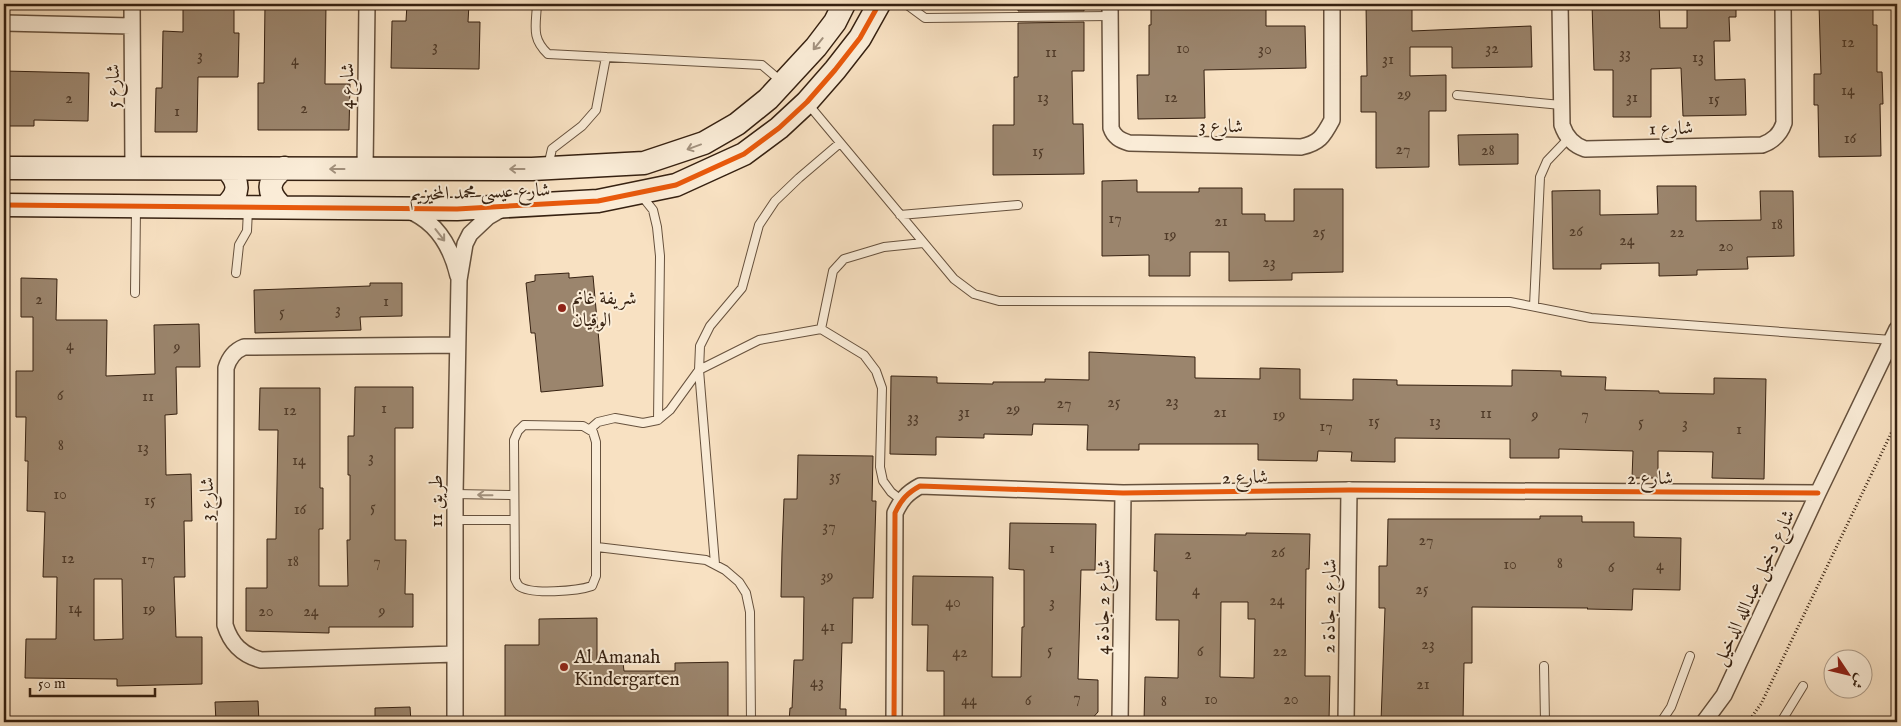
<svg xmlns="http://www.w3.org/2000/svg" width="1901" height="726" viewBox="0 0 1901 726" font-family="'IM FELL English',Amiri,serif">
	<style>
		.building { fill: #9b856d; stroke: #362111; fill-rule: evenodd }
		.lines { fill: none; stroke-linecap: round; stroke-linejoin: round }
		.lane-casing { stroke: #66513d; stroke-width: 10 }
		.street-casing { stroke: #66513d; stroke-width: 18 }
		.secondary-casing { stroke: #362111; stroke-width: 25 }
		.path { stroke: #362111; stroke-width: 3; stroke-dasharray: 1 2.5; stroke-linecap: butt }
		.lane { stroke: #faecd7; stroke-width: 8 }
		.street { stroke: #faecd7; stroke-width: 15 }
		.secondary { stroke: #faecd7; stroke-width: 22 }
		.cycleway-casing { stroke: #faecd7; stroke-width: 8 }
		.cycleway { stroke: #e8590c; stroke-width: 5 }
		.oneway { stroke: #a2917e }
		.poi-dot { fill: #8f2418; stroke: #faecd7; stroke-width: 2 }
		.labels { text-anchor: middle; stroke-width: 4; stroke-linejoin: round; paint-order: stroke }
		.number-label { font-size: 16px; fill: #4f3a28 }
		.street-label { font-size: 19px; fill: #362111; stroke: #faecd7 }
		.poi-label { font-size: 19px; fill: #362111; stroke: #faecd7; text-anchor: start }
	</style>
	<rect width="100%" height="100%" fill="#f8e1c2"/>
	<filter id="stains"><feTurbulence type="fractalNoise" baseFrequency=".004" numOctaves="4"/><feColorMatrix values="0 0 0 0 .2 0 0 0 0 .09 0 0 0 0 .02 0 0 0 .5 -.17"/></filter>
	<radialGradient id="worn" r=".72"><stop offset=".6" stop-color="#630" stop-opacity="0"/><stop offset="1" stop-color="#630" stop-opacity=".3"/></radialGradient>
	<!-- building -->
	<path class="building" d="M183,4h51v29h5l-1,44h-40l-1,55h-42l1,-44h6l1,-57 20,1z
		M265,4h61l-1,80h25l-1,46h-91v-47h6z
		M407,4h62l-1,18h12l-1,47 -88,-1 1,-47h14z
		M1018,4h66v7h-66z
		M1151,4h115v22h39l1,42 -102,2 1,48 -67,1 -1,-44h12v-50h2z
		M1366,4h46v27l119,-5 1,41 -80,1v-21h-42v29l36,-1v36h-17v56l-53,1v-56h-15v-36h6z
		M1592,4h67l1,24h27v-24h49v13h-7l1,24h-16l1,39 30,-1 1,36 -63,1 -2,-48 -30,1v48h-38v-47h-19z
		M1819,4h54v21h4v47h5l1,32h-3l1,52 -62,1 -1,-52h-4v-31h7z
		M1084,22v49h-12l1,53h10l1,50 -91,1v-50h21v-48h4v-54z
		M4,71l85,2 -1,48 -54,-1v6h-30z
		M1518,134v30l-59,1 -1,-30z
		M1137,180v12h62v-4h43v26h23v7h29v-32h49v83l-51,1v7l-63,1v-29h-39v24h-41v-21l-47,1v-75z
		M1657,186h39v35l65,-1 -1,-29h33l1,65 -47,1 1,12 -51,1v5l-38,1v-13l-58,1v5h-48l-1,-78 48,-1v25l58,-1z
		M569,273v5l24,-2 10,110 -62,6 -6,-59h-4l-5,-50 9,-2v-6z
		M21,278l36,1 -1,41h51l-1,56 49,-2 -1,-49 45,-1 1,43h-24l1,47 -12,1 1,60 25,-1 1,47h-8l1,56h-11l2,60h26v47l-85,2v-7l-92,-1 1,-39h30l1,-62h-14l2,-65 -18,-1 1,-50h-3l1,-44h-10v-46h17v-54h-12zM94,579h28l1,60 -29,1z
		M370,283h32v33l-42,1 1,13 -106,3 -1,-43 116,-4z
		M1089,352l106,5v21l65,1v-11l40,1v30l53,1v-21l44,1v5l115,1v-16l49,1v5l45,1 -1,13 54,1v2l55,1v-16l52,1 -2,100 -52,-1 1,-26 -55,-1v27h-26l1,-27 -74,-2v9h-49v-19l-115,-1v24l-44,-1 1,-9 -34,-1 -1,10 -59,-1v-16h-119v6h-52l1,-25 -55,-1 -1,11 -48,-1v4l-48,-1v18l-46,-1 1,-78 46,1v6l56,1v-2h52v-3l44,1z
		M355,387h58v41h-18v112h11l-1,54h8v33h-84v6l-83,-2v-43h21v-49h9l2,-109h-19l1,-42h60v100h3v41h-4v57h29l-1,-46h3v-65h-2v-39h6z
		M798,455l75,1 -1,45h4l-3,97h-20l-1,45h-10l-2,66h6v13h-57l1,-14h2l2,-48h9l1,-63h-23l1,-45 2,-53h13z
		M1540,516h42v6h52v15l47,1 -1,52 -47,-1 -1,21 -45,-1 1,-1 -116,-1v56h-8l-1,59h-82l4,-114h-6v-42h8l1,-47h152z
		M1010,523l86,1 -1,46h-14l-3,109 20,1v32l-9,10 -145,-3v-48h-17l1,-46h-16l1,-49 80,1 -1,100h29l1,-50h2v-57l-15,-1z
		M1246,533l64,1 -1,35h-3l-1,107h25l-1,44 -146,-1v3h-39l1,-45 33,1 1,-58h-23l1,-49h-3l1,-37 91,1zM1221,602h27v17h7l-1,59 -34,-1z
		M597,618v45h26l1,8h51v-8l53,-1v60h-223v-77h34v-26z
		M258,701l1,21h-43l-1,-20z
		M410,707l1,15h-36v-14z"/>
	<g class="lines">
		<!-- lane casing -->
		<g class="lane-casing">
			<path id="lane" d="M537,4c-1,22 -6,34 11,50l214,11 20,17
				M906,4l19,14 185,-2
				M1457,95l104,10
				M808,104l146,175 20,15 25,7 511,1 81,16 301,22
				M548,166l4,-17 30,-23 14,-16 10,-53
				M641,195l12,15 4,17 3,29 -2,164
				M900,215l118,-10
				M236,273l3,-28 8,-14 1,-22
				M135,293l1,-85
				M1534,306l6,-129 7,-16 22,-23
				M821,329l12,-58 11,-12 40,-12 39,-4
				M524,425l59,1 10,6 3,10v134l-4,10c-14,5 -62,9 -73,0 -2,-2 -3,-5 -4,-7l-1,-139 4,-9z
				M590,429l8,-7 17,-4 28,5 15,-3 12,-10 29,-40 60,-30 62,-11 43,26 12,16 6,17 -2,79 3,14 8,11 10,8
				M455,494l59,1
				M455,520h59
				M597,547l109,13 19,10 14,12 7,11 4,19 1,110
				M715,564l-16,-194 1,-24 10,-20 32,-38 17,-63 16,-24 24,-23 41,-35
				M1544,666l1,56
				M1661,722l10,-15 19,-51
				M1781,722l22,-36"/>
		</g>
		<!-- street casing -->
		<g class="street-casing">
			<path id="street" d="M132,4l1,164
				M1110,4l1,124c3,9 9,12 18,15l172,4c18,-4 22,-10 31,-27v-116
				M1560,4l2,121c4,12 11,20 23,24l177,-4c11,-4 18,-10 22,-22l-1,-119
				M4,23l127,3
				M365,169l2,-165
				M407,210c29,11 44,36 51,66
				M455,654l-194,6c-19,-5 -30,-16 -36,-35l1,-257c3,-10 8,-17 18,-21l213,-2
				M455,722v-228l4,-214 6,-36 5,-10 18,-17 14,-8
				M894,722l1,-209c6,-13 12,-20 25,-27l203,7 226,-3 469,3
				M1120,722l3,-229
				M1346,722l3,-232
				M1704,722l20,-27 94,-202 79,-164"/>
		</g>
		<!-- secondary casing -->
		<g class="secondary-casing">
			<path id="secondary" d="M4,168l528,1 112,-6 60,-20 33,-19 31,-25 48,-52 19,-25 9,-18
				M4,205l453,4 141,-8 78,-16 68,-31 35,-26 28,-26 28,-32 25,-32 19,-34
				M225,207c15,-14 15,-24 2,-38
				M282,207c-16,-15 -15,-26 2,-39"/>
		</g>
		<!-- path -->
		<path class="path" d="M1748,722l13,-18 136,-283"/>
		<!-- lane -->
		<use href="#lane" class="lane"/>
		<!-- street -->
		<use href="#street" class="street"/>
		<!-- secondary -->
		<use href="#secondary" class="secondary"/>
		<!-- cycleway casing -->
		<g class="cycleway-casing">
			<path id="cycleway" d="M4,205l453,4 141,-8 78,-16 68,-31 35,-26 28,-26 28,-32 25,-32 19,-34
				M894,722l1,-209c6,-13 12,-20 25,-27l203,7 226,-3 469,3"/>
		</g>
		<!-- cycleway -->
		<use href="#cycleway" class="cycleway"/>
	</g>
	<!-- one-way arrows -->
	<defs><path id="oneway-shaft" d="M-6 0H5M1.5-3L5.5 0L1.5 3" fill="none" stroke-width="1.6" stroke-linecap="round" stroke-linejoin="round" transform="scale(1.25)"/></defs>
	<g class="oneway">
		<use href="#oneway-shaft" transform="translate(818 44) rotate(129)"/>
		<use href="#oneway-shaft" transform="translate(694 147) rotate(160)"/>
		<use href="#oneway-shaft" transform="translate(337 169) rotate(-180)"/>
		<use href="#oneway-shaft" transform="translate(517 169) rotate(-180)"/>
		<use href="#oneway-shaft" transform="translate(440 235) rotate(52)"/>
		<use href="#oneway-shaft" transform="translate(485 495) rotate(-179)"/>
	</g>
	<!-- markers -->
	<g class="poi-dot">
		<circle cx="562" cy="308" r="5"/>
		<circle cx="564" cy="667" r="5"/>
	</g>
	<g class="labels">
		<!-- number labels -->
		<g class="number-label">
			<text x="1848" y="47">12</text>
			<text x="435" y="51">3</text>
			<text x="1183" y="53">10</text>
			<text x="1492" y="53">32</text>
			<text x="1265" y="54">30</text>
			<text x="1051" y="57">11</text>
			<text x="1625" y="58">33</text>
			<text x="200" y="60">3</text>
			<text x="1698" y="62">13</text>
			<text x="1388" y="64">31</text>
			<text x="295" y="65">4</text>
			<text x="1848" y="95">14</text>
			<text x="1404" y="99">29</text>
			<text x="1043" y="102">13</text>
			<text x="1171" y="102">12</text>
			<text x="1632" y="102">31</text>
			<text x="69" y="103">2</text>
			<text x="1714" y="104">15</text>
			<text x="304" y="113">2</text>
			<text x="177" y="116">1</text>
			<text x="1850" y="143">16</text>
			<text x="1403" y="154">27</text>
			<text x="1488" y="155">28</text>
			<text x="1038" y="156">15</text>
			<text x="1115" y="223">17</text>
			<text x="1221" y="226">21</text>
			<text x="1777" y="229">18</text>
			<text x="1576" y="236">26</text>
			<text x="1319" y="237">25</text>
			<text x="1677" y="237">22</text>
			<text x="1170" y="240">19</text>
			<text x="1627" y="245">24</text>
			<text x="1726" y="251">20</text>
			<text x="1269" y="267">23</text>
			<text x="39" y="304">2</text>
			<text x="386" y="306">1</text>
			<text x="338" y="314">3</text>
			<text x="282" y="317">5</text>
			<text x="70" y="350">4</text>
			<text x="177" y="352">9</text>
			<text x="60" y="400">6</text>
			<text x="148" y="401">11</text>
			<text x="1172" y="406">23</text>
			<text x="1114" y="407">25</text>
			<text x="1064" y="408">27</text>
			<text x="384" y="413">1</text>
			<text x="1013" y="414">29</text>
			<text x="290" y="415">12</text>
			<text x="964" y="417">31</text>
			<text x="1220" y="417">21</text>
			<text x="1486" y="418">11</text>
			<text x="1585" y="419">7</text>
			<text x="1279" y="420">19</text>
			<text x="1535" y="420">9</text>
			<text x="913" y="422">33</text>
			<text x="1374" y="426">15</text>
			<text x="1435" y="426">13</text>
			<text x="1641" y="427">5</text>
			<text x="1685" y="428">3</text>
			<text x="1326" y="431">17</text>
			<text x="1739" y="434">1</text>
			<text x="61" y="450">8</text>
			<text x="143" y="452">13</text>
			<text x="371" y="462">3</text>
			<text x="299" y="465">14</text>
			<text x="835" y="481">35</text>
			<text x="60" y="499">10</text>
			<text x="150" y="505">15</text>
			<text x="373" y="512">5</text>
			<text x="300" y="514">16</text>
			<text x="829" y="531">37</text>
			<text x="1426" y="545">27</text>
			<text x="1052" y="553">1</text>
			<text x="1278" y="557">26</text>
			<text x="1188" y="559">2</text>
			<text x="68" y="563">12</text>
			<text x="148" y="564">17</text>
			<text x="293" y="566">18</text>
			<text x="377" y="566">7</text>
			<text x="1560" y="568">8</text>
			<text x="1510" y="569">10</text>
			<text x="1660" y="570">4</text>
			<text x="1611" y="572">6</text>
			<text x="827" y="581">39</text>
			<text x="1422" y="594">25</text>
			<text x="1196" y="595">4</text>
			<text x="1277" y="605">24</text>
			<text x="953" y="607">40</text>
			<text x="1052" y="607">3</text>
			<text x="75" y="613">14</text>
			<text x="149" y="614">19</text>
			<text x="266" y="616">20</text>
			<text x="311" y="616">24</text>
			<text x="382" y="616">9</text>
			<text x="828" y="631">41</text>
			<text x="1428" y="649">23</text>
			<text x="1050" y="655">5</text>
			<text x="1200" y="656">6</text>
			<text x="1280" y="656">22</text>
			<text x="960" y="657">42</text>
			<text x="817" y="687">43</text>
			<text x="1423" y="689">21</text>
			<text x="1077" y="702">7</text>
			<text x="1211" y="704">10</text>
			<text x="1291" y="704">20</text>
			<text x="969" y="705">44</text>
			<text x="1028" y="705">6</text>
			<text x="1164" y="706">8</text>
		</g>
		<!-- street labels -->
		<g class="street-label">
			<text transform="translate(112 86) rotate(-90)" y="7">شارع 5</text>
			<text transform="translate(346 86) rotate(-89)" y="7">شارع 4</text>
			<text transform="translate(1221 125) rotate(1)" y="7">شارع 3</text>
			<text transform="translate(1671 127) rotate(-1)" y="7">شارع 1</text>
			<text transform="translate(480 191) rotate(-2)" y="7">شارع عيسى محمد المخيزيم</text>
			<text transform="translate(1245 476) rotate(-1)" y="7">شارع 2</text>
			<text x="1650" y="484">شارع 2</text>
			<text transform="translate(206 499) rotate(-90)" y="7">شارع 3</text>
			<text transform="translate(435 501) rotate(-90)" y="7">طريق 11</text>
			<text transform="translate(1753 587) rotate(-65)" y="7">شارع دخيل عبدالله الدخيل</text>
			<text transform="translate(1328 606) rotate(-89)" y="7">شارع 2 جادة 2</text>
			<text transform="translate(1102 607) rotate(-89)" y="7">شارع 2 جادة 4</text>
		</g>
		<!-- poi labels -->
		<g class="poi-label">
			<text x="572" y="304">شريفة غانم<tspan x="572" dy="22">الوقيان</tspan></text>
			<text x="574" y="663">Al Amanah<tspan x="574" dy="22">Kindergarten</tspan></text>
		</g>
	</g>
	<!-- margin -->
	<rect width="1901" height="726" fill="none" stroke="#f8e1c2" stroke-width="20"/>
	<rect x="5" y="5" width="1891" height="716" fill="none" stroke="#362111" stroke-width="2.5"/>
	<rect x="10" y="10" width="1881" height="706" fill="none" stroke="#362111"/>
	<!-- north arrow -->
	<g transform="translate(1848 674) rotate(125)"><circle r="24" fill="#faecd7" stroke="#ac9b88"/>
	<path d="M0-4L9 19L0 12L-9 19Z" fill="#8f2418"/>
	<text y="-8" font-size="14" font-weight="bold" text-anchor="middle" fill="#362111">ش</text>
	</g>
	<!-- scale -->
	<path d="M30 688v8h125v-8" fill="none" stroke="#362111" stroke-width="2.5"/>
	<text x="38" y="688" font-size="15" fill="#362111" stroke="#faecd7" stroke-width="4" paint-order="stroke">50 m</text>
	<rect width="100%" height="100%" filter="url(#stains)"/>
	<rect width="100%" height="100%" fill="url(#worn)"/>
</svg>
